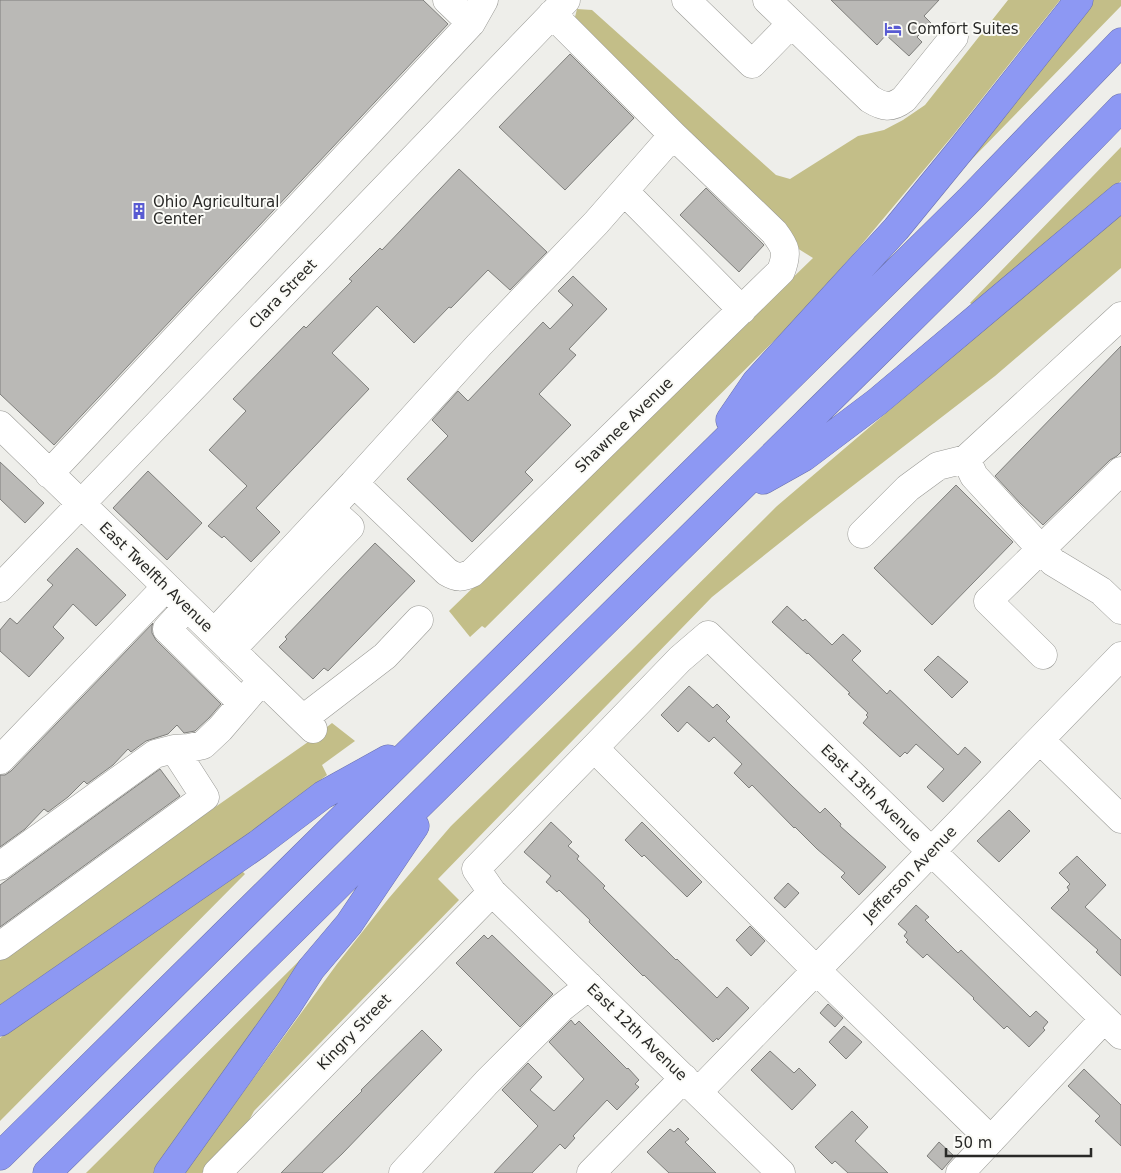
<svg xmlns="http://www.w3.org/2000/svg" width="1121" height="1173" viewBox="0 0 1121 1173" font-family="'DejaVu Sans',sans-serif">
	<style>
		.green { fill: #c3be88 }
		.building { fill: #bab9b6; stroke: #7f7f7c }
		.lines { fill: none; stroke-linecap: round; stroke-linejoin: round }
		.minor-casing { stroke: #9a9a96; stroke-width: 29 }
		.highway-casing { stroke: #6a71ac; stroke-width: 29 }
		.minor { stroke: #fff; stroke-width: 28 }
		.highway { stroke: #8d98f3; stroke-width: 28 }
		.labels { text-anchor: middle; stroke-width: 4; stroke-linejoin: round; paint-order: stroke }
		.poi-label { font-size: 15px; fill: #292927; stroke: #fbfbf7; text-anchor: start }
		.street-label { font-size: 15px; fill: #292927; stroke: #fbfbf7 }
	</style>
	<rect width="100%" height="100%" fill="#eeeeea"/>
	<!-- green -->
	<path class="green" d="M1008,0h52l-106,134 -97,116 -61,69 -311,309 -3,-2 -12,11 -21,-26 364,-353 -16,-10 -223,-227 3,-12 15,1 184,165 14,4 68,-43 26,-6 19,-10 22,-15z
		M1091,0h30v6l-189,194z
		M1121,147v34l-148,124 -3,-2z
		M1121,213v55l-126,108 -184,142 -99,79 -274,282 21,21 -205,211 -10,19 -42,43h-18l153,-209 52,-66 62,-72 179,-174 147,-146z
		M332,723l23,18 -33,24 5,10 -68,52 -259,178v-47l308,-216z
		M242,871l3,3 -245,247v-83l51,-38z
		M304,956l5,4 -29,37 -126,176h-68z"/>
	<!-- building -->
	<path class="building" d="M0,0h423l25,24 -394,421 -54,-51z
		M831,0h108l-15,16 7,7 -14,14 5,5 -13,14 -23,-21 -9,10z
		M570,54l64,64 -69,72 -66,-63z
		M459,169l88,83 -37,38 -22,-20 -37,38 -2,-1 -35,36 -37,-37 -45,47 37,36 -113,119 24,24 -29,30 -27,-26 -2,2 -14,-12 39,-40 -38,-36 37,-39 -13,-12 71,-73 2,2 46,-47 -3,-2 31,-31 2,2z
		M706,188l58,57 -25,27 -59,-57z
		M573,276l34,33 -38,40 7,6 -37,39 32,31 -46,47 8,8 -61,62 -65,-63 41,-43 -16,-16 26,-29 10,10 75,-79 7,7 23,-24 -15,-14z
		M1121,346v106l-4,4 -7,4 -67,65 -23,-22 -25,-27z
		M0,462l44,41 -19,20 -25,-24z
		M148,471l54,52 -35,37 -54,-52z
		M956,485l57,57 -81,83 -58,-57z
		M375,543l40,38 -87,90 -4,-3 -11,11 -34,-32 8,-8 -2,-2z
		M77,548l49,47 -30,31 -23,-22 -20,23 11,11 -35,39 -29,-26v-21l10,-12 7,6 36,-39 -6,-5z
		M787,606l16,15 2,-2 27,26 11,-11 18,17 -9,9 35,34 3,-4 68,65 7,-8 16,15 -38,40 -16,-15 17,-18 -28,-25 -9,10 -2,-2 -5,5 -37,-34 5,-6 -2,-2 2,-2 -20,-19 2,-1 -42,-40 -1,1 -35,-32z
		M153,623l-1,3v7l4,7 65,64 -12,14 -14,13 -11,2 -7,-8 -9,9 -22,7 -15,11 -3,-3 -15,16 -26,19 -3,-3 -16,16 -20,15 -4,-3 -19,20 -25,18v-72h5l6,-4z
		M938,656l30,26 -16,16 -28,-28z
		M689,686l24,22 4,-4 13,13 -4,4 67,66 27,26 5,-5 16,16 -1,2 46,41 -27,28 -18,-18 4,-4 -28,-24 -22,-22 -1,1 -42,-43 -3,3 -15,-15 8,-9 -28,-27 -5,5 -22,-20 -9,10 -17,-17z
		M160,769l20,27 -180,131v-42z
		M1009,810l21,21 -31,31 -22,-21z
		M551,822l21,20 -4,4 11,10 -2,3 28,27 -2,2 73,72 1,-1 40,39 10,-11 22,21 -31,32 -1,-2 -4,4 -69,-67 -1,1 -54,-54 1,-2 -31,-30 -2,2 -11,-10 5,-6 -27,-24z
		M642,822l60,60 -15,15 -43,-42 -2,2 -17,-17z
		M1077,856l29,29 -21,22 36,33v36l-25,-24 2,-2 -47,-42 18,-18 -2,-3 3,-3 -11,-11z
		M788,883l11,10 -14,15 -11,-10z
		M916,905l13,12 -4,3 33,33 3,-3 69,67 6,-6 12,11 -5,6 2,2 -16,17 -22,-21 -3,3 -31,-30 1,-1 -47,-44 -4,4 -17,-16 2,-2 -4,-4 3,-4 -9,-8z
		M750,926l15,15 -14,15 -15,-16z
		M484,935l4,4 4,-4 61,59 -33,33 -64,-64z
		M828,1004l15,14 -8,9 -15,-14z
		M571,1020l4,5 4,-4 48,48 1,-1 11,12 -4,4 4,3 -22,23 -10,-10 -34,36 2,2 -10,11 -5,-5 -28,29h-38l44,-47 -36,-36 26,-27 14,14 -12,13 24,21 30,-32 -35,-37z
		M844,1026l18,16 -16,17 -17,-17z
		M422,1030l20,20 -100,104 -20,19h-41l56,-57 25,-25 -1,-1z
		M770,1051l24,22 5,-5 17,17 -24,25 -41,-40z
		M1084,1069l37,36v41l-26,-25 5,-5 -32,-30z
		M852,1111l16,16 -13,14 33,32h-40l-13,-12 -3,3 -17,-17z
		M678,1128l11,11 -4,3 31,31h-47l-22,-21 23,-23 4,3z
		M939,1142l15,14 -12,14 -15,-14z"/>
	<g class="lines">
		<!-- minor casing -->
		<g class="minor-casing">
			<path id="minor" d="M447,0l24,23
				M686,0l66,64 39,-40
				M767,0l103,99c13,8 21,10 34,0l50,-62
				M624,191l118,119
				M1121,316l-155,143 8,17 79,86 48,29 20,19
				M0,425l313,304
				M49,474l422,-451 13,-23
				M354,483l125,-138 117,-122 77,-88
				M862,534l46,-46 30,-22 28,-7
				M0,588l566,-588
				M187,607l-20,22 75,74
				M214,633l140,-150 93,89c10,6 15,6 25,1l309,-302c7,-19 5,-23 -7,-39l-101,-97 -121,-121
				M231,650l119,-123 -20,-18
				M1043,655l-55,-54 133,-130
				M303,719l82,-63 34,-36
				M1040,740l81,79
				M594,748l222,222 175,170
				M0,760l166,-173
				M0,866l155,-112 19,-5 15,-1 14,-3 17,-16 42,-49
				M0,946l205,-149 -31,-48
				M698,1092l423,-436
				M217,1173l275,-281
				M403,1173l84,-91 74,-74 28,-22
				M591,1173l93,-95
				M781,1173l-289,-281 -16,-23 118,-121 86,-89 28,-24 413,400
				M960,1173l144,-154"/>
		</g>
		<!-- highway casing -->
		<g class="highway-casing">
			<path id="highway" d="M730,420l26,-38 140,-153 67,-82 116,-147
				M763,480l41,-23 73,-55 244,-205
				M0,1022l258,-178 65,-49 65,-36
				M0,1156l970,-957 151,-157
				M47,1173c251,-251 506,-498 757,-748 106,-105 213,-209 317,-317
				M168,1173l120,-168 23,-36 38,-45 66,-98"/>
		</g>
		<!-- minor -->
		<use href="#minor" class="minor"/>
		<!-- highway -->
		<use href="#highway" class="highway"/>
	</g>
	<!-- icons -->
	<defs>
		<g id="hotel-bare" transform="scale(1.35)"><path d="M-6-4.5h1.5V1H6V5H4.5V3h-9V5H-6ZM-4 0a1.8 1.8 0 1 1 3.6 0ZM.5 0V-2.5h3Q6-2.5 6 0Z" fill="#585ad2" stroke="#fbfbf7" stroke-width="2.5" paint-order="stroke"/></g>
		<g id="building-bare" transform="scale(1.35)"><path d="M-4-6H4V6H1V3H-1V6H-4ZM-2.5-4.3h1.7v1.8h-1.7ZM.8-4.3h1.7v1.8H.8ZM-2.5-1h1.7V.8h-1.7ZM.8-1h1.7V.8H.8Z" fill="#585ad2" stroke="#fbfbf7" stroke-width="2.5" paint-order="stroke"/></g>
	</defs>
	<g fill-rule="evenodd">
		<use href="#hotel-bare" x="893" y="29"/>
		<use href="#building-bare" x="139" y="211"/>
	</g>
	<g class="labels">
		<!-- poi labels -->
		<g class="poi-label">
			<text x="907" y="34">Comfort Suites</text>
			<text x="153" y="207">Ohio Agricultural<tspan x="153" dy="17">Center</tspan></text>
		</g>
		<!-- street labels -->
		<g class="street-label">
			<text transform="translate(283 294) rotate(-46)" y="5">Clara Street</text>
			<text transform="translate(624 425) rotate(-44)" y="5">Shawnee Avenue</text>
			<text transform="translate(156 577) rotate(44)" y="5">East Twelfth Avenue</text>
			<text transform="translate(871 793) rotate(44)" y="5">East 13th Avenue</text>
			<text transform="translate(910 874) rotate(-46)" y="5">Jefferson Avenue</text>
			<text transform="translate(354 1032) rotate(-46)" y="5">Kingry Street</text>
			<text transform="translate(637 1032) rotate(44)" y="5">East 12th Avenue</text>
		</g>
	</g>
	<!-- scale -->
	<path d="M946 1148v8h145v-8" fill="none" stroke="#292927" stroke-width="2.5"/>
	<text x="954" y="1148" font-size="15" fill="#292927" stroke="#fbfbf7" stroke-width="4" paint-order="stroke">50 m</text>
</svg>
